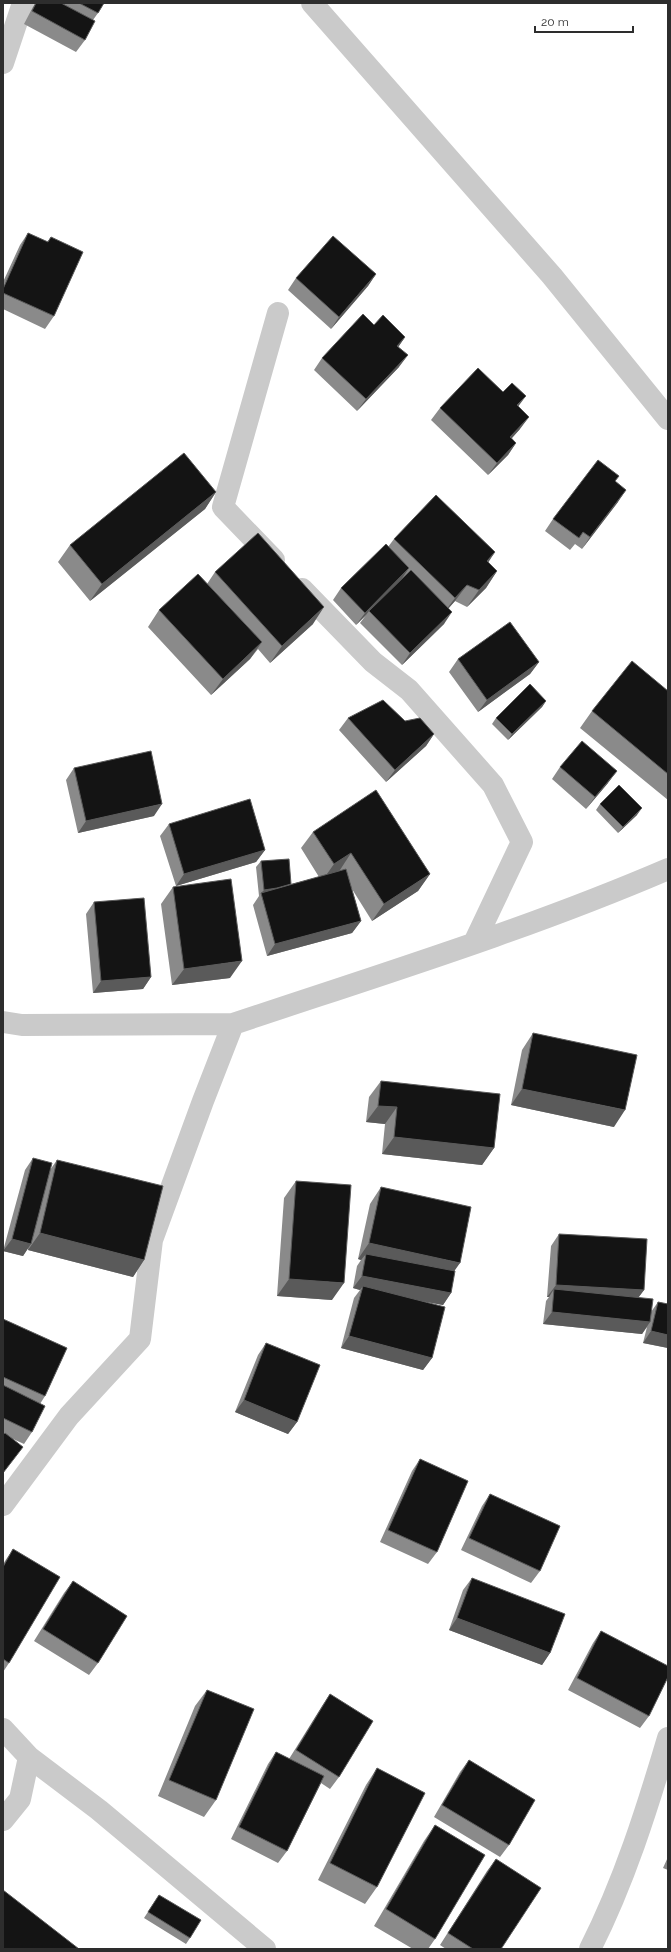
<svg xmlns="http://www.w3.org/2000/svg" width="671" height="1952" viewBox="0 0 671 1952" font-family="Raleway,sans-serif">
	<style>
		.lines { fill: none; stroke-linecap: round; stroke-linejoin: round }
		.street { stroke: #cacaca; stroke-width: 22 }
		.wall { fill: #8a8a8a }
		.shaded-wall { fill: #5a5a5a }
		.building { fill: #141414; stroke: #5a5a5a }
	</style>
	<rect width="100%" height="100%" fill="#fff"/>
	<g class="lines">
		<!-- street -->
		<path class="street" d="M312,3l240,273 116,143
			M3,63l20,-60
			M274,560l-51,-53 55,-194
			M302,589l71,73 36,28 84,95 29,57 -48,101
			M3,1022l19,3 211,-1
			M3,1505l66,-89 71,-77 12,-99 51,-139 30,-77c146,-49 293,-94 435,-155
			M3,1729l26,28 70,53 166,139
			M3,1820l17,-21 9,-42
			M590,1949c34,-67 57,-140 78,-211"/>
	</g>
	<!-- wall -->
	<path class="wall" d="M35,3h69l-6,10 -5,7 -8,20 -9,12 -52,-28z
		M28,233l19,9 4,-5 3,79 -9,13 -42,-20v-27l17,-37z
		M376,274l-8,12 -37,43 -43,-39 8,-12z
		M374,325l31,12 -7,10 1,20 -42,44 -43,-41 8,-12z
		M518,407l2,22 -8,9 4,5 -8,12 -20,20 -57,-55 9,-12z
		M615,481l3,21 -36,47 -7,-5 -5,6 -25,-19 8,-12z
		M216,492l-11,17 -115,92 -32,-39 12,-17z
		M394,539l94,23 9,9 -11,17 -19,19 -12,-6 -6,7 -5,16 -42,41 -42,-42 6,-8 -10,10 -23,-25 8,-12 47,-41z
		M215,572l98,52 -43,39 -12,-14 -8,10 -39,36 -63,-68 11,-17 48,-26z
		M458,659l81,3 -9,12 -52,38 -29,-40z
		M668,691v109l-88,-72 12,-17z
		M546,701l-4,6 -34,33 -16,-16 4,-6z
		M348,718l57,3 29,13 -8,12 -40,36 -47,-52z
		M560,767l48,16 -22,26 -34,-30z
		M74,768l80,48 -76,17 -12,-53z
		M600,804l37,11 -19,18 -22,-23z
		M169,824l96,26 -9,12 -80,24 -16,-50z
		M313,832l117,42 -12,17 -46,30 -20,-32 9,32 -9,12 -85,23 -14,-51 6,-9 -3,-29 5,-6 30,23 28,-7 -18,-29z
		M173,887l57,91 -58,7 -11,-81z
		M94,902l57,75 -8,12 -50,4 -7,-79z
		M533,1033l81,94 -103,-22 11,-55z
		M381,1081l113,67 -12,17 -100,-11 3,-30 -19,-2 3,-25z
		M33,1158l17,12 7,-10 87,100 -11,17 -105,-27v-2l-5,8 -20,-5 22,-81z
		M296,1181l36,119 -55,-4 7,-98z
		M381,1187l73,84 -3,22 -8,12 -22,-4 11,57 -9,12 -82,-22 13,-50 6,-8 -7,-2 4,-22 4,-6 -3,-1 12,-55z
		M559,1234l85,56 -6,8 13,14 7,-10 10,2v44l-25,-5 4,-16 -5,7 -99,-10 3,-23 3,-4h-2l4,-51z
		M3,1319l42,77 -5,8 -8,28 -8,12 -11,-5 5,14 -15,-19z
		M266,1343l31,79 -9,12 -53,-22 23,-57z
		M420,1459l17,93 -9,12 -48,-22 32,-71z
		M490,1494l50,77 -9,12 -70,-33 21,-44z
		M13,1549l-4,114 -6,9v-108z
		M472,1578l78,75 -8,12 -93,-35 14,-40z
		M73,1581l25,82 -9,12 -55,-34 30,-48z
		M601,1631l48,85 -9,12 -72,-38 25,-47z
		M207,1690l9,110 -12,17 -46,-21 37,-90z
		M330,1694l9,83 -9,12 -9,-6 -34,68 -9,12 -47,-24 37,-75 8,-12 13,7 33,-53z
		M469,1760l40,85 -9,12 -66,-40 26,-45z
		M377,1768v119l-12,17 -47,-24 48,-95z
		M435,1825v114l-7,10h-15l-39,-23 50,-85z
		M668,1857v13l-5,-2z
		M496,1859l5,90h-55l-6,-4 47,-74z
		M159,1895l31,43 -4,6 -42,-26z"/>
	<!-- shaded-wall -->
	<path class="shaded-wall" d="M376,274l-8,12 -37,43 8,-12z
		M405,337l-8,12v-3z
		M408,355l-9,12 -42,44 9,-12z
		M526,396l-9,12v-3z
		M529,417l-9,12 -18,20 8,-12z
		M516,443l-8,12 -20,20 9,-12z
		M626,490l-8,12 -36,47 8,-12z
		M216,492l-11,17 -115,92 12,-17z
		M495,552l-11,17 3,-8z
		M409,568l-8,12 -32,31 -3,4 -10,10 9,-12z
		M497,571l-11,17 -19,19 12,-17z
		M467,585l-12,16 -12,13 12,-16z
		M324,607l-11,17 -43,39 12,-17z
		M452,612l-8,12 -42,41 8,-12z
		M262,642l-12,17 -39,36 12,-16z
		M539,662l-9,12 -52,38 9,-12z
		M546,701l-4,6 -34,33 4,-6z
		M434,734l-8,12 -40,36 9,-12z
		M617,771l-9,12 -22,26 9,-12z
		M162,804l-8,12 -76,17 8,-12z
		M642,808l-5,7 -19,18 5,-6z
		M265,850l-9,12 -80,24 8,-12z
		M351,853l-11,17 -18,11 12,-17z
		M430,874l-12,17 -46,30 12,-17z
		M292,887l-31,6 3,-3z
		M361,921l-9,12 -85,23 8,-12z
		M242,961l-12,17 -58,7 12,-16z
		M151,977l-8,12 -50,4 8,-12z
		M522,1089l103,21 -11,17 -103,-22z
		M378,1106l19,1 -12,17 -19,-2z
		M394,1137l100,11 -12,17 -100,-11z
		M40,1233l104,27 -11,17 -105,-27z
		M12,1239l19,5 -8,12 -20,-5z
		M369,1243l91,20 -12,17 -82,-26 -5,6 -3,-1z
		M362,1276l89,17 -8,12 -81,-15 1,-4 -3,4 -7,-2z
		M289,1279l55,4 -12,17 -55,-4z
		M556,1285l88,5 -9,12 -81,-13 -5,8h-2z
		M552,1312l98,10 -8,12 -99,-10z
		M651,1331l17,4v13l-25,-5z
		M349,1336l83,22 -9,12 -82,-22z
		M244,1400l53,22 -9,12 -53,-22z
		M457,1618l93,35 -8,12 -93,-35z"/>
	<!-- building -->
	<path class="building" d="M36,3h25l34,18 -10,19 -53,-29z
		M79,3h25l-6,10z
		M28,233l20,9 3,-5 32,15 -29,64 -51,-23v-4z
		M333,236l43,38 -37,43 -43,-39z
		M363,314l11,11 9,-10 22,22 -8,9 11,9 -42,44 -44,-41z
		M478,368l25,24 9,-9 14,13 -9,9 12,12 -19,20 6,6 -19,20 -57,-55z
		M184,453l32,39 -114,92 -32,-39z
		M598,460l21,16 -4,5 11,9 -36,47 -7,-5 -4,6 -26,-19z
		M436,495l59,57 -8,9 10,10 -18,19 -12,-5 -12,13 -61,-59z
		M258,533l66,74 -42,39 -67,-74z
		M386,544l23,24 -44,45 -24,-25z
		M411,570l41,42 -42,41 -41,-42z
		M198,574l64,68 -39,37 -64,-69z
		M510,622l29,40 -52,38 -29,-41z
		M632,661l36,30v83l-76,-63z
		M530,684l16,17 -34,33 -16,-16z
		M383,700l22,21 15,-3 14,16 -39,36 -47,-52z
		M582,741l35,30 -22,26 -35,-30z
		M151,751l11,53 -76,17 -12,-53z
		M619,785l23,23 -19,19 -23,-23z
		M376,790l54,84 -46,30 -33,-51 -17,11 -21,-32z
		M250,799l15,51 -81,24 -15,-50z
		M289,859l2,25 -14,4 -13,2 -3,-29z
		M346,869l15,52 -86,23 -14,-51z
		M231,879l11,82 -58,8 -11,-82z
		M144,898l7,79 -50,4 -7,-79z
		M533,1033l104,22 -12,55 -103,-21z
		M381,1081l119,13 -6,54 -100,-11 3,-30 -19,-1z
		M33,1158l19,5 -21,81 -19,-5z
		M57,1160l106,26 -19,74 -104,-27z
		M296,1181l55,4 -7,98 -55,-4z
		M381,1187l90,20 -11,56 -91,-20z
		M559,1234l88,5 -3,51 -88,-5z
		M366,1254l89,17 -4,22 -89,-17z
		M363,1286l82,21 -13,51 -83,-22z
		M554,1289l99,10 -3,23 -98,-10z
		M658,1302l10,2v31l-17,-4z
		M3,1319l64,29 -22,48 -42,-19z
		M266,1343l54,22 -23,57 -53,-22z
		M3,1385l42,21 -13,26 -29,-14z
		M5,1433l18,14 -20,26v-38z
		M420,1459l48,22 -31,71 -49,-22z
		M490,1494l70,32 -20,45 -71,-33z
		M13,1549l47,28 -51,86 -6,-4v-92z
		M472,1578l93,36 -15,39 -93,-35z
		M73,1581l54,35 -29,47 -55,-34z
		M601,1631l67,35v11l-19,39 -72,-38z
		M207,1690l47,19 -38,91 -47,-20z
		M330,1694l43,27 -34,56 -43,-27z
		M276,1752l48,24 -37,75 -48,-24z
		M469,1760l66,40 -26,45 -67,-40z
		M377,1768l48,25 -48,94 -47,-24z
		M435,1825l50,30 -50,84 -49,-30z
		M496,1859l45,29 -40,61h-28l-25,-16z
		M3,1890l76,59h-76z
		M159,1895l42,25 -11,18 -42,-26z"/>
	<!-- border -->
	<rect width="671" height="1952" fill="none" stroke="#2d2d2d" stroke-width="8"/>
	<!-- scale -->
	<path d="M535 26v6h98v-6" fill="none" stroke="#2d2d2d" stroke-width="2"/>
	<text x="541" y="26" font-size="12" fill="#2d2d2d" stroke="#ffffff" stroke-width="3" paint-order="stroke">20 m</text>
</svg>
